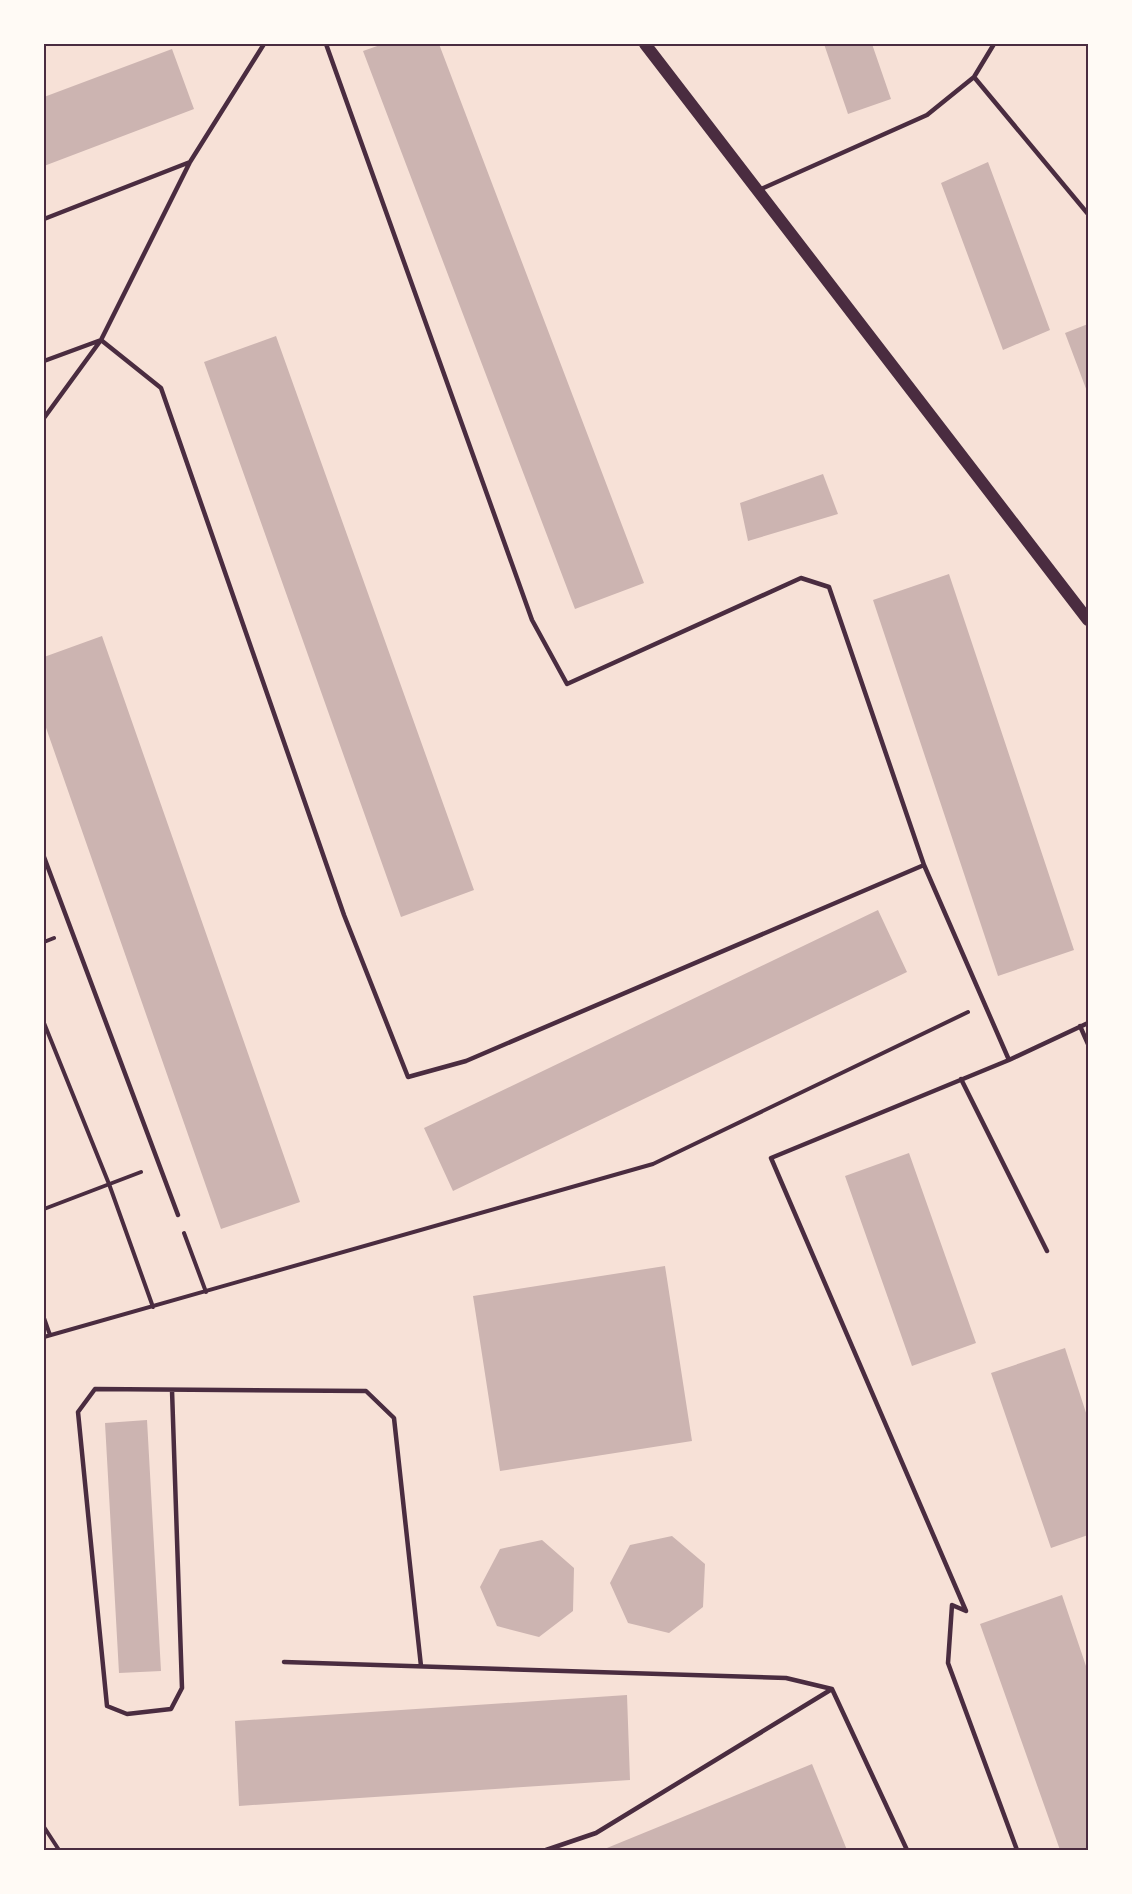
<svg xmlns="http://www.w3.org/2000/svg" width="1132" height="1894" viewBox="0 0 1132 1894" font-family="Roboto,sans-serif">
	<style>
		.building { fill: #ccb4b1 }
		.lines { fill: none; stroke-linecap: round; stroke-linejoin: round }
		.path { stroke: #4a2c40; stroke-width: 4 }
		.service { stroke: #4a2c40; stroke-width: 4.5 }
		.secondary { stroke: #4a2c40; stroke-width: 12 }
		.neatline { fill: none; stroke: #4a2c40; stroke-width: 2 }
	</style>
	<rect width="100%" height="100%" fill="#f7e1d7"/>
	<!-- building -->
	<path class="building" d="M383,44h56l205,539 -69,26 -212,-558z
		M824,44h48l19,55 -43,15z
		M172,49l22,60 -150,57v-69z
		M988,162l62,168 -47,20 -62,-167z
		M1088,324v70l-23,-61z
		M276,336l198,554 -73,27 -197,-555z
		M823,474l15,40 -90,27 -8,-38z
		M949,574l125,376 -76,26 -125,-376z
		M102,636l198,566 -79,27 -177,-507v-65z
		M878,910l29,62 -454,219 -29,-63z
		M909,1153l67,190 -64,23 -67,-190z
		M665,1266l27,175 -192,30 -27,-175z
		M1065,1348l23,71v116l-37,13 -60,-175z
		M147,1420l14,251 -42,2 -14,-250z
		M672,1536l33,28 -2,43 -34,26 -41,-10 -18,-40 20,-38z
		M542,1540l32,28 -1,43 -34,26 -42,-11 -17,-39 20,-38z
		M1062,1595l26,77v178h-28l-80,-226z
		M627,1695l3,85 -391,26 -4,-85z
		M812,1764l35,86h-245z"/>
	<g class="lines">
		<!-- path -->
		<path class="path" d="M44,942l10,-4
			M44,1023l65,161 44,123
			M44,1209l97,-37
			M184,1233l22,59
			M44,1318l6,17
			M44,1337l609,-173 315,-152
			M44,1827l15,23"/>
		<!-- service -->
		<path class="service" d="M974,77l114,137
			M759,190l168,-75 47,-38 20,-33
			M44,219l146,-57
			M44,361l57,-21 60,48 183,527 64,162 58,-16 458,-196 -95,-278 -28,-9 -234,106 -35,-64 -206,-576
			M44,418l57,-78 89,-178 74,-118
			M44,857l134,358
			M924,865l85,195
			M1080,1026l8,18
			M961,1079l86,172
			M172,1390l10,298 -11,21 -44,5 -20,-8 -29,-294 17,-23 271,2 28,27 27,248
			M284,1662l502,16 46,11
			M832,1689l75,161
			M546,1850l50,-17 236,-144
			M1017,1850l-69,-187 4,-58 14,6 -195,-453 238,-98 79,-37"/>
		<!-- secondary -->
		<path class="secondary" d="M645,44l443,576"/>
	</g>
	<!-- border -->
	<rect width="1132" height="1894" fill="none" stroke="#fffaf5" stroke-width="90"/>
	<rect x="45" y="45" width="1042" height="1804" class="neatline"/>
</svg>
